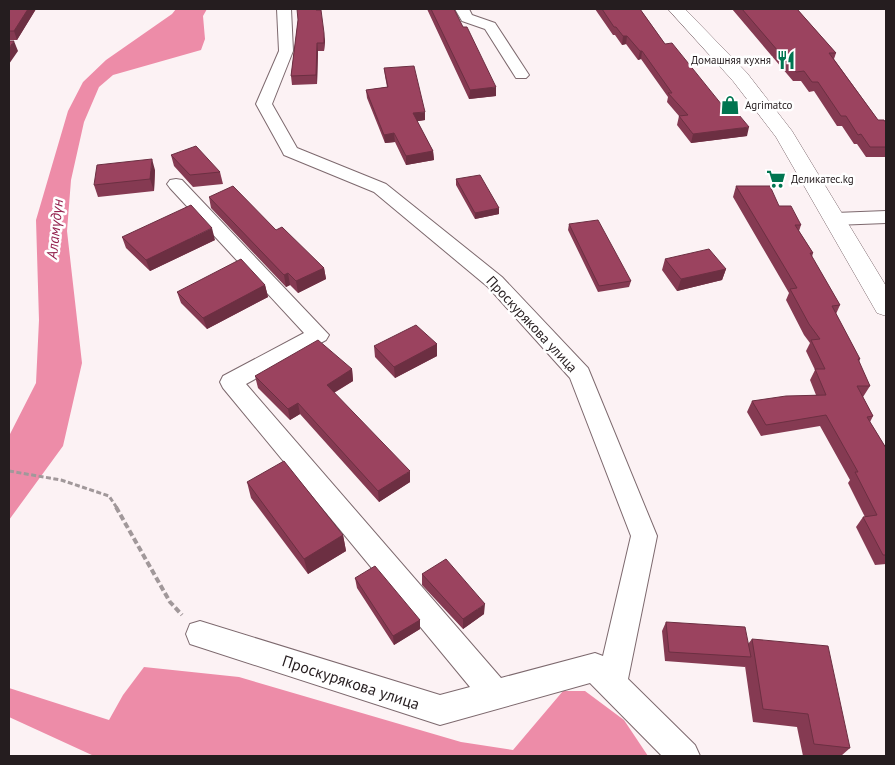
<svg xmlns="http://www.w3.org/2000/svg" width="895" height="765" viewBox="0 0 895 765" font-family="'PT Sans',sans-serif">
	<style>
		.water { fill: #ed8ca8 }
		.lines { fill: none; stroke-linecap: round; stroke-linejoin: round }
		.minor-casing { stroke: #7d696e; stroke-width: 2 }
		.primary-casing { stroke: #7d696e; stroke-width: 1 }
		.path-far1 { stroke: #a1989a; stroke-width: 3; stroke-dasharray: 5 2.5; stroke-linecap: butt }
		.path { stroke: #a1989a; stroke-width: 4; stroke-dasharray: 6 3; stroke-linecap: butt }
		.minor { fill: #fff; fill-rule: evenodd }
		.primary { fill: #fff; fill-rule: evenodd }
		.wall { fill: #853a52 }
		.shaded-wall { fill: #6c2f42 }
		.building { fill: #9b435f; stroke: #6c2f42 }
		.labels { text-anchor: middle; stroke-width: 5; stroke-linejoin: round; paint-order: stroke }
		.far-poi-label { font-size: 11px; fill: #251d1f; stroke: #fff; text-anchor: start }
		.street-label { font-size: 14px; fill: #251d1f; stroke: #fff }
		.water-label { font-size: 15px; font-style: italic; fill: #952450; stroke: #fff }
		.near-street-label { font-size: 16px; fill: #251d1f; stroke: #fff }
	</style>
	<rect width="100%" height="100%" fill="#fcf2f4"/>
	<!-- water -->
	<path class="water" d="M176,9h31l-4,7 2,23 -4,11 -88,25 -14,12 -15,35 -13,58 -4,51 15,132 -19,83 -54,74v-84l27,-53 3,-63 -3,-100 32,-109 15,-29 23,-22 66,-46z
		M144,667l95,10 222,65 52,8 50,-59h22l39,29 24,36h-554l-85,-39v-29l100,32 14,-25z"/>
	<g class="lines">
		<!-- minor casing -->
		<g class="minor-casing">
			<path id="minor" d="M277,9h14l2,42 -21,53 25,44 89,36 116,93 86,91 69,168 -29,143 67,66 5,11h-38l-72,-73 -150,42 -250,-81 -4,-10 4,-10 10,-3 240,74 30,-8 -247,-299 -3,-6 3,-6 81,-43 -134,-145 -3,-4 3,-4 6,-1 6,1 147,155 -3,5 -80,44 255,294 94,-25 8,3 28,-120 -61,-158 -82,-91 -114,-95 -90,-37 -2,-4 -26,-47 23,-53z
				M455,9h14l3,6 23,8 34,52 -3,3h-10l-31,-49 -23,-8z
				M886,211v12l-51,2 -7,-2 -2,-4 2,-4 7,-2z"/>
		</g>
		<!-- primary casing -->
		<g class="primary-casing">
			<path id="primary" d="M668,9h17l62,64 45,58 94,155v30l-9,-3 -101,-176 -43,-56z"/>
		</g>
		<!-- path-far1 -->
		<path class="path-far1" d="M9,471l52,9 48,16 8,12"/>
		<!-- path -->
		<path class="path" d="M116,507l54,95 12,13"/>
		<!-- minor -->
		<use href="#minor" class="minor"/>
		<!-- primary -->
		<use href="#primary" class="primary"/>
	</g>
	<!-- wall -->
	<path class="wall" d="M9,9h27l-19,31h-8z
		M427,9h27l42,87 -27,3z
		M595,9h45l25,35 82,92 -56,7 -14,-18 2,-9 -12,-14 1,-5 -27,-38 -3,1 -12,-16 -4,1 -7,-10h-2z
		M732,9h65l39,44 -2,6 44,61 8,3v34h-20l-9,-13h-3l-12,-18h-5l-23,-35 -5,1 -8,-11h-8z
		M317,10l8,31 -1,10h-6l-1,33 -25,1 -1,-9 7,-56z
		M384,68l41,52 -8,1 16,30 1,9 -28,5 -11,-23 -10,1 -18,-45 -1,-8 21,-3 -2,-11z
		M171,155l49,17 3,12 -30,3 -19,-21z
		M155,170l-1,21 -56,6 -4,-12z
		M456,179l43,35 -24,5 -19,-34z
		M736,186l43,20 22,19 -2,6 14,22 -1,4 28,48 -4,9 24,45 -1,3 11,24 -7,11 10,19 -3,6 16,26v116l-11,1 -19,-38 7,-10h2l-17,-34 2,-3 -30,-54 -59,10 -14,-24 5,-11 64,-6 -6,-15 5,-10 -9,-19 4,-8 -6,-8 -18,-35 3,-7 -56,-96z
		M209,197l67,33 48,38 2,11 -28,14 -8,-8 -4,2 -75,-79z
		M569,224l62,57 -2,6 -31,5 -30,-62z
		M122,237l93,3 -65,31 -24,-23z
		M665,259l61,10 -4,11 -45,11 -15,-21z
		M265,285l3,12 -61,32 -26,-26 -4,-11z
		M437,344v12l-42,22 -20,-21 -1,-11z
		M352,369l1,12 -19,12 76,89 -31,20 -79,-88 -10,6 -32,-32 -3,-12z
		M247,482l96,53 3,16 -38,23 -57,-76z
		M422,574l62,40 -21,15 -41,-44z
		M355,578l65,42v9l-26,16 -37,-57z
		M666,622l82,22 4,-5 98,109 -9,8h-38l-6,-29 -44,-5 -8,-56v1l-80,-6 -3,-30z"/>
	<!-- shaded-wall -->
	<path class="shaded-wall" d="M28,9h8l-19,31 -3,-9z
		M324,33l1,8 -1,10z
		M623,36h4l-1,8 -4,1z
		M14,41l4,10 -9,13v-16z
		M317,43l1,8 -1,33 -1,-9z
		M640,51h2l-1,8 -3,1z
		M496,87v9l-27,3 1,-9z
		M425,112v8l-12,2v-9z
		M749,127l-2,9 -56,7 2,-9z
		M394,133l1,9 -10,1 -1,-8z
		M433,151l1,9 -28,5v-9z
		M152,159l3,11 -1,21 -4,-12z
		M499,208v6l-24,5v-6z
		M212,228l3,12 -65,31 -4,-11z
		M324,268l2,11 -28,14 -2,-12z
		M726,269l-4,11 -45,11 4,-12z
		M288,273l2,12 -4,2 -2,-12z
		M265,285l3,12 -61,32 -4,-11z
		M437,344v12l-42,22 -1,-11z
		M352,369l1,12 -25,15 -1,-11z
		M298,403l2,11 -10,6 -2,-11z
		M410,471v11l-31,20 -1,-11z
		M343,535l3,16 -38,23 -4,-15z
		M485,604l-1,10 -21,15v-10z
		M420,620v9l-26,16 -1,-9z"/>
	<!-- building -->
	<path class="building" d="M9,9h19l-14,22h-5z
		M297,9h19v1h5l3,23v10h-7l-1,32 -25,1 7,-56z
		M431,9h23l9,18h4l29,60 -26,3z
		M602,9h38l25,35 7,-1 54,67 8,-1 15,18 -56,7 -14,-18 9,-1 -20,-22h4l-30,-42h-2l-13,-15h-4l-7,-9h-2z
		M742,9h55l39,44h-7l49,67h6l2,3v24h-16l-9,-13 -3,1 -12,-19h-5l-23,-34h-6l-8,-11 -8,1z
		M9,41h5l-5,7z
		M414,66l11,46 -12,1 20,38 -27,5 -12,-23 -10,2 -18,-45 22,-3 -4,-19z
		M196,146l24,26 -30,3 -19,-20z
		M152,159l-2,20 -56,6 3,-20z
		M480,175l19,33 -24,5 -19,-34z
		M233,186l43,44 6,-3 42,41 -28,13 -8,-8 -4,2 -75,-78z
		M736,186h34l9,20h12l10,19h-6l18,28h-3l30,52 -8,1 28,53h-2l12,27h-13l16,30 -6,1 19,31v107h-3l-20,-38 14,-2 -22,-43h3l-32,-57 -60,10 -14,-24 34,-5 40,-1 -11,-26h10l-14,-29 9,-1 -11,-15 -19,-35 7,-1z
		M191,205l21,23 -66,32 -24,-23z
		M598,220l33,61 -32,5 -30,-62z
		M709,249l17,20 -45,10 -16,-20z
		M241,259l24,26 -62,33 -26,-26z
		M416,325l21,19 -43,23 -20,-21z
		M318,340l34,29 -25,16 83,86 -32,20 -80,-88 -10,6 -33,-33z
		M284,461l59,74 -39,24 -57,-77z
		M446,559l39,45 -22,15 -41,-45z
		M375,566l45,54 -27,16 -38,-58z
		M666,622l79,5 6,30 -82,-5z
		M752,639l76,7 22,102 -36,-4 -6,-30 -45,-5z"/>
	<!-- icons -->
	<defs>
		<g id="restaurant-bare" transform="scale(1.5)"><path d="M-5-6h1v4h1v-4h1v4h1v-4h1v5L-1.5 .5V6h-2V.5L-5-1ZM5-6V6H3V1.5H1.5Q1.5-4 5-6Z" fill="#007550" stroke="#fff" stroke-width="2.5" paint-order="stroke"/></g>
		<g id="shop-bare" transform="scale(1.5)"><path d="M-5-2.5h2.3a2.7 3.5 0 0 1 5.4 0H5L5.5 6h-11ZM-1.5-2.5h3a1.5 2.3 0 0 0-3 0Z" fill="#007550" stroke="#fff" stroke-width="2.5" paint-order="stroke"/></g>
		<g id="supermarket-bare" transform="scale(1.5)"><path d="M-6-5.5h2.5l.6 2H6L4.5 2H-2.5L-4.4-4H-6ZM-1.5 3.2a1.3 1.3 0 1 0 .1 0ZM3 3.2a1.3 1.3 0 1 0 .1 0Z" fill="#007550" stroke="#fff" stroke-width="2.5" paint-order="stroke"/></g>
	</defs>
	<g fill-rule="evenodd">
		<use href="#restaurant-bare" x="786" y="60"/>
		<use href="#shop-bare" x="730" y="105"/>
		<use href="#supermarket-bare" x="776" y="179"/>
	</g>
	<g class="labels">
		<!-- far-poi labels -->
		<g class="far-poi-label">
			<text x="771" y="64" text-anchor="end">Домашняя кухня</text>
			<text x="745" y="109">Agrimatco</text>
			<text x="791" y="183">Деликатес.kg</text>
		</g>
		<!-- street labels -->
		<g class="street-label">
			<text transform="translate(532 324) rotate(47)" y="5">Проскурякова улица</text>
		</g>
		<!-- water labels -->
		<g class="water-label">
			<text transform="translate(55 229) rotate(-84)" y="5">Аламүдүн</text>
		</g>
		<!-- near-street labels -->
		<g class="near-street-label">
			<text transform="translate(351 682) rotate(18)" y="6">Проскурякова улица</text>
		</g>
	</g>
	<!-- border -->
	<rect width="895" height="765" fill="none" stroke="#251d1f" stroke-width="20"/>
</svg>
